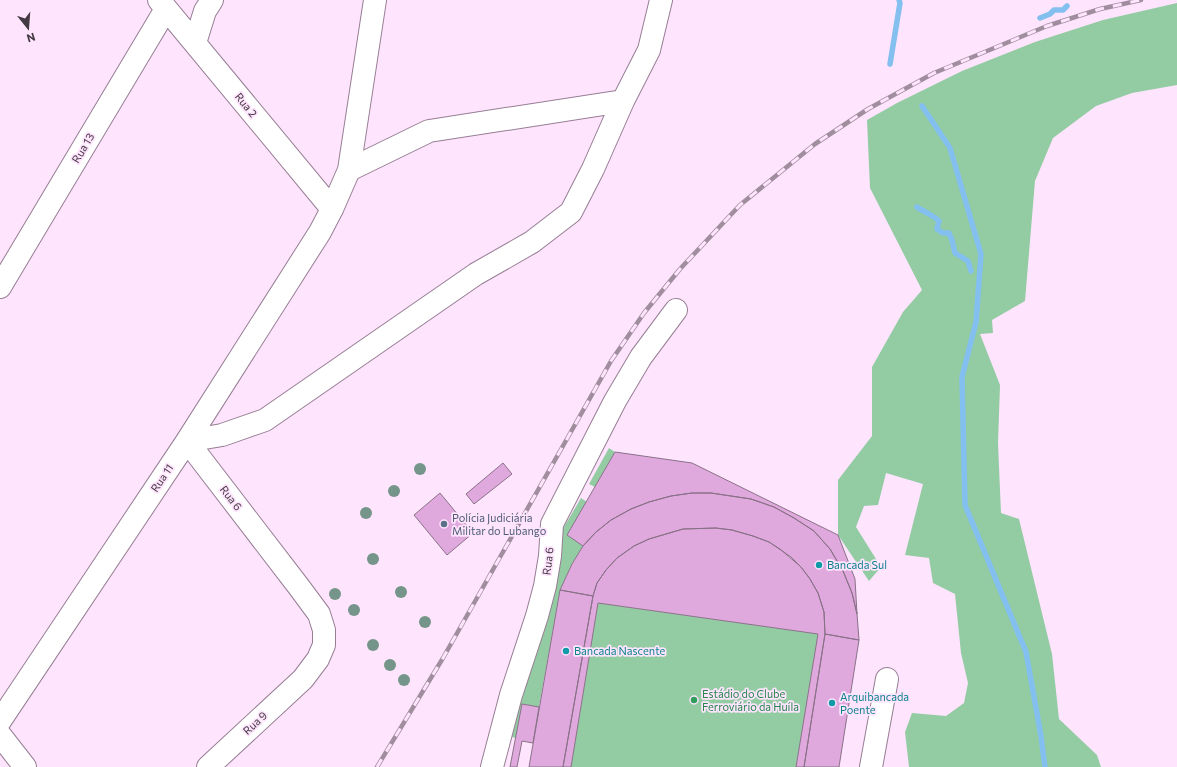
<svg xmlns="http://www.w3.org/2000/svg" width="1177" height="767" viewBox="0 0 1177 767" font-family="Commissioner,sans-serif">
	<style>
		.green { fill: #93cca3 }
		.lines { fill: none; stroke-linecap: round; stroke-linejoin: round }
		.stream { stroke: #83bfef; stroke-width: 5.5 }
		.building { fill: #e0a9dd; stroke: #897288 }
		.minor-casing { stroke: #967e94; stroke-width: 24 }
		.minor { stroke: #fff; stroke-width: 22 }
		.rail-casing { stroke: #a08e9f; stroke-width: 4.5 }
		.rail { stroke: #fee4fd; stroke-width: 3; stroke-dasharray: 9; stroke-linecap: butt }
		.tree { fill: #76958a }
		.service-dot { fill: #5c6f8a; stroke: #fee4fd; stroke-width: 1.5 }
		.culture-dot { fill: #0f9aa8; stroke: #fee4fd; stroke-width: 1.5 }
		.leisure-dot { fill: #2e9e5b; stroke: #fee4fd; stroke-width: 1.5 }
		.labels { text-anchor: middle; stroke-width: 3.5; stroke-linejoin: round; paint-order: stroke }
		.street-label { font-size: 11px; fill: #433942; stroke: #fee4fd }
		.service-label { font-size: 11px; fill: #4e5e75; stroke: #fee4fd; text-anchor: start }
		.culture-label { font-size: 11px; fill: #0d838f; stroke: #fee4fd; text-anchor: start }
		.leisure-label { font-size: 11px; fill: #27864d; stroke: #fee4fd; text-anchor: start }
	</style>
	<rect width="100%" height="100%" fill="#fee4fd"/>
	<!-- green -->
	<path class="green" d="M1177,3v82l-45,8 -36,13 -43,32 -18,43 -10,120 -33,19 1,13 -13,1 20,51 -2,58 3,70 18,6 33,135 7,65 38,36 4,12h-192l-4,-35 7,-19 34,3 18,-13 4,-20 -7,-30 -6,-59 -22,-11 -4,-25 -24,-3 18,-71 -37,-11 -8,32 -14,1 -8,21 25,40 -12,14 -31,-46v-55l34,-44v-69l31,-55 19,-22 -52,-102 -3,-68 30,-17 65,-32 73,-29 68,-22z
		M609,448l6,4 -20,35 -6,-3z
		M581,498l6,4 -20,33 16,11 -11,18 -12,26 -21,117 -17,-3 -6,34 -4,-1 6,-33 43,-172z
		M598,603l220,31 -22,133h-225z"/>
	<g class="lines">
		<!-- stream -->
		<path class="stream" d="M1040,18l10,-4 4,-4h9l4,-4
			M890,64l10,-61 -1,-3
			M922,106l28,42 31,106 -5,68 -14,55 3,128 61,147 15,84 4,31
			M917,207c7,5 16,8 22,14l-2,8 6,4h6l3,7 3,13 13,8 3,10"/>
	</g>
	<!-- building -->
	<path class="building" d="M615,452l77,11 146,72 17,44 2,35 -5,-21 -9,-22 -13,-22 -16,-18 -20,-13 -20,-11 -23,-8 -40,-6h-19l-21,3 -22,6 -18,7 -20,11 -15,12 -13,14 -16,-11z
		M503,463l9,11 -38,30 -8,-10z
		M440,493l33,40 -26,22 -33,-40z
		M692,493h19l40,6 23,8 20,11 20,13 16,18 13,22 9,22 5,21 2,26 -34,-6 -1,-22 -6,-19 -8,-14 -9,-12 -10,-10 -22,-15 -16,-6 -21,-6 -16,-2 -33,1 -34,10 -15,7 -17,12 -11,12 -9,13 -4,13 -33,-6 12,-26 11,-18 13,-14 15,-12 20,-11 18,-7 22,-6z
		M716,528l16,2 21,6 16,6 11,7 21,18 9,12 8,14 6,19 1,22 -21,133h-8l22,-133 -220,-31 -27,164h-8l30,-171 4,-13 9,-13 11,-12 17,-12 15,-7 34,-10z
		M560,590l33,6 -30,171h-34z
		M825,634l34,6 -20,127h-35z
		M522,704l17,3 -6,36 -11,-2 -5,26h-7z"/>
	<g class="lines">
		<!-- minor casing -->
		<g class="minor-casing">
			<path id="minor" d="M159,0l173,209
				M195,43l10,-32 7,-11
				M349,170l80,-39 194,-30
				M0,287l166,-278
				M0,721l187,-280 133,-209 12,-23 17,-39 26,-170
				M0,735l25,32
				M208,767l95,-88 15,-20 6,-14v-15l-5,-16 -20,-27 -112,-146 35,-6 43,-15 211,-146 56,-32 39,-30 22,-43 30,-68 26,-51 12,-50
				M492,767l19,-72 26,-79 8,-30 5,-30 2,-32 63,-123 26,-44 35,-47
				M871,767l16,-88"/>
		</g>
		<!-- minor -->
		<use href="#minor" class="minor"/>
		<!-- rail casing -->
		<g class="rail-casing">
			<path id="rail" d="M377,767l66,-109 168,-297 33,-48 36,-44 60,-64 75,-61 53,-35 66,-36 113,-47 53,-17 41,-9"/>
		</g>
		<!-- rail -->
		<use href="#rail" class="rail"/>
	</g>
	<!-- trees -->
	<g class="tree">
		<circle cx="420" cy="469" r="6"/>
		<circle cx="394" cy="491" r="6"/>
		<circle cx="366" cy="513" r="6"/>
		<circle cx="373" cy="559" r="6"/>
		<circle cx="401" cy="592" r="6"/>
		<circle cx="335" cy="594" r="6"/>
		<circle cx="354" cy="610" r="6"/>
		<circle cx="425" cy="622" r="6"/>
		<circle cx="373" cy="645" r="6"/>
		<circle cx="390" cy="665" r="6"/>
		<circle cx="404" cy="680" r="6"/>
	</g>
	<!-- markers -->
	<circle class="service-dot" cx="444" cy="524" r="4"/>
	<g class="culture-dot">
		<circle cx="819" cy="565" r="4"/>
		<circle cx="566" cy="651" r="4"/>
		<circle cx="832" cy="703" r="4"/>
	</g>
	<circle class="leisure-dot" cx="694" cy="700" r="4"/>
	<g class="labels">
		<!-- street labels -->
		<g class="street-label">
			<text transform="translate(246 105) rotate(51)" y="4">Rua 2</text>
			<text transform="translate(83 148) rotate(-59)" y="4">Rua 13</text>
			<text transform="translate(162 478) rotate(-56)" y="4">Rua 11</text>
			<text transform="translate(231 498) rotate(52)" y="4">Rua 6</text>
			<text transform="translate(548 561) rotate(-83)" y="4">Rua 6</text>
			<text transform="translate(255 723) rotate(-43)" y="4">Rua 9</text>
		</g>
		<!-- service labels -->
		<g class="service-label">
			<text x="452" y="522">Polícia Judiciária<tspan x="452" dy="13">Militar do Lubango</tspan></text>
		</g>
		<!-- culture labels -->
		<g class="culture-label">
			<text x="827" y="569">Bancada Sul</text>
			<text x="574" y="655">Bancada Nascente</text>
			<text x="840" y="701">Arquibancada<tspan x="840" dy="13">Poente</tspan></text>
		</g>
		<!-- leisure labels -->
		<g class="leisure-label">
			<text x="702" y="698">Estádio do Clube<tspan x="702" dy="13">Ferroviário da Huíla</tspan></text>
		</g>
	</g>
	<!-- north arrow -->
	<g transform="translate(28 28) rotate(163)" stroke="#fee4fd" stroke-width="3" paint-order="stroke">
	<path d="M0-3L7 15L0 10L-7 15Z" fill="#433942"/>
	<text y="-6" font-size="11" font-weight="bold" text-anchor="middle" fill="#433942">N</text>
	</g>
</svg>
